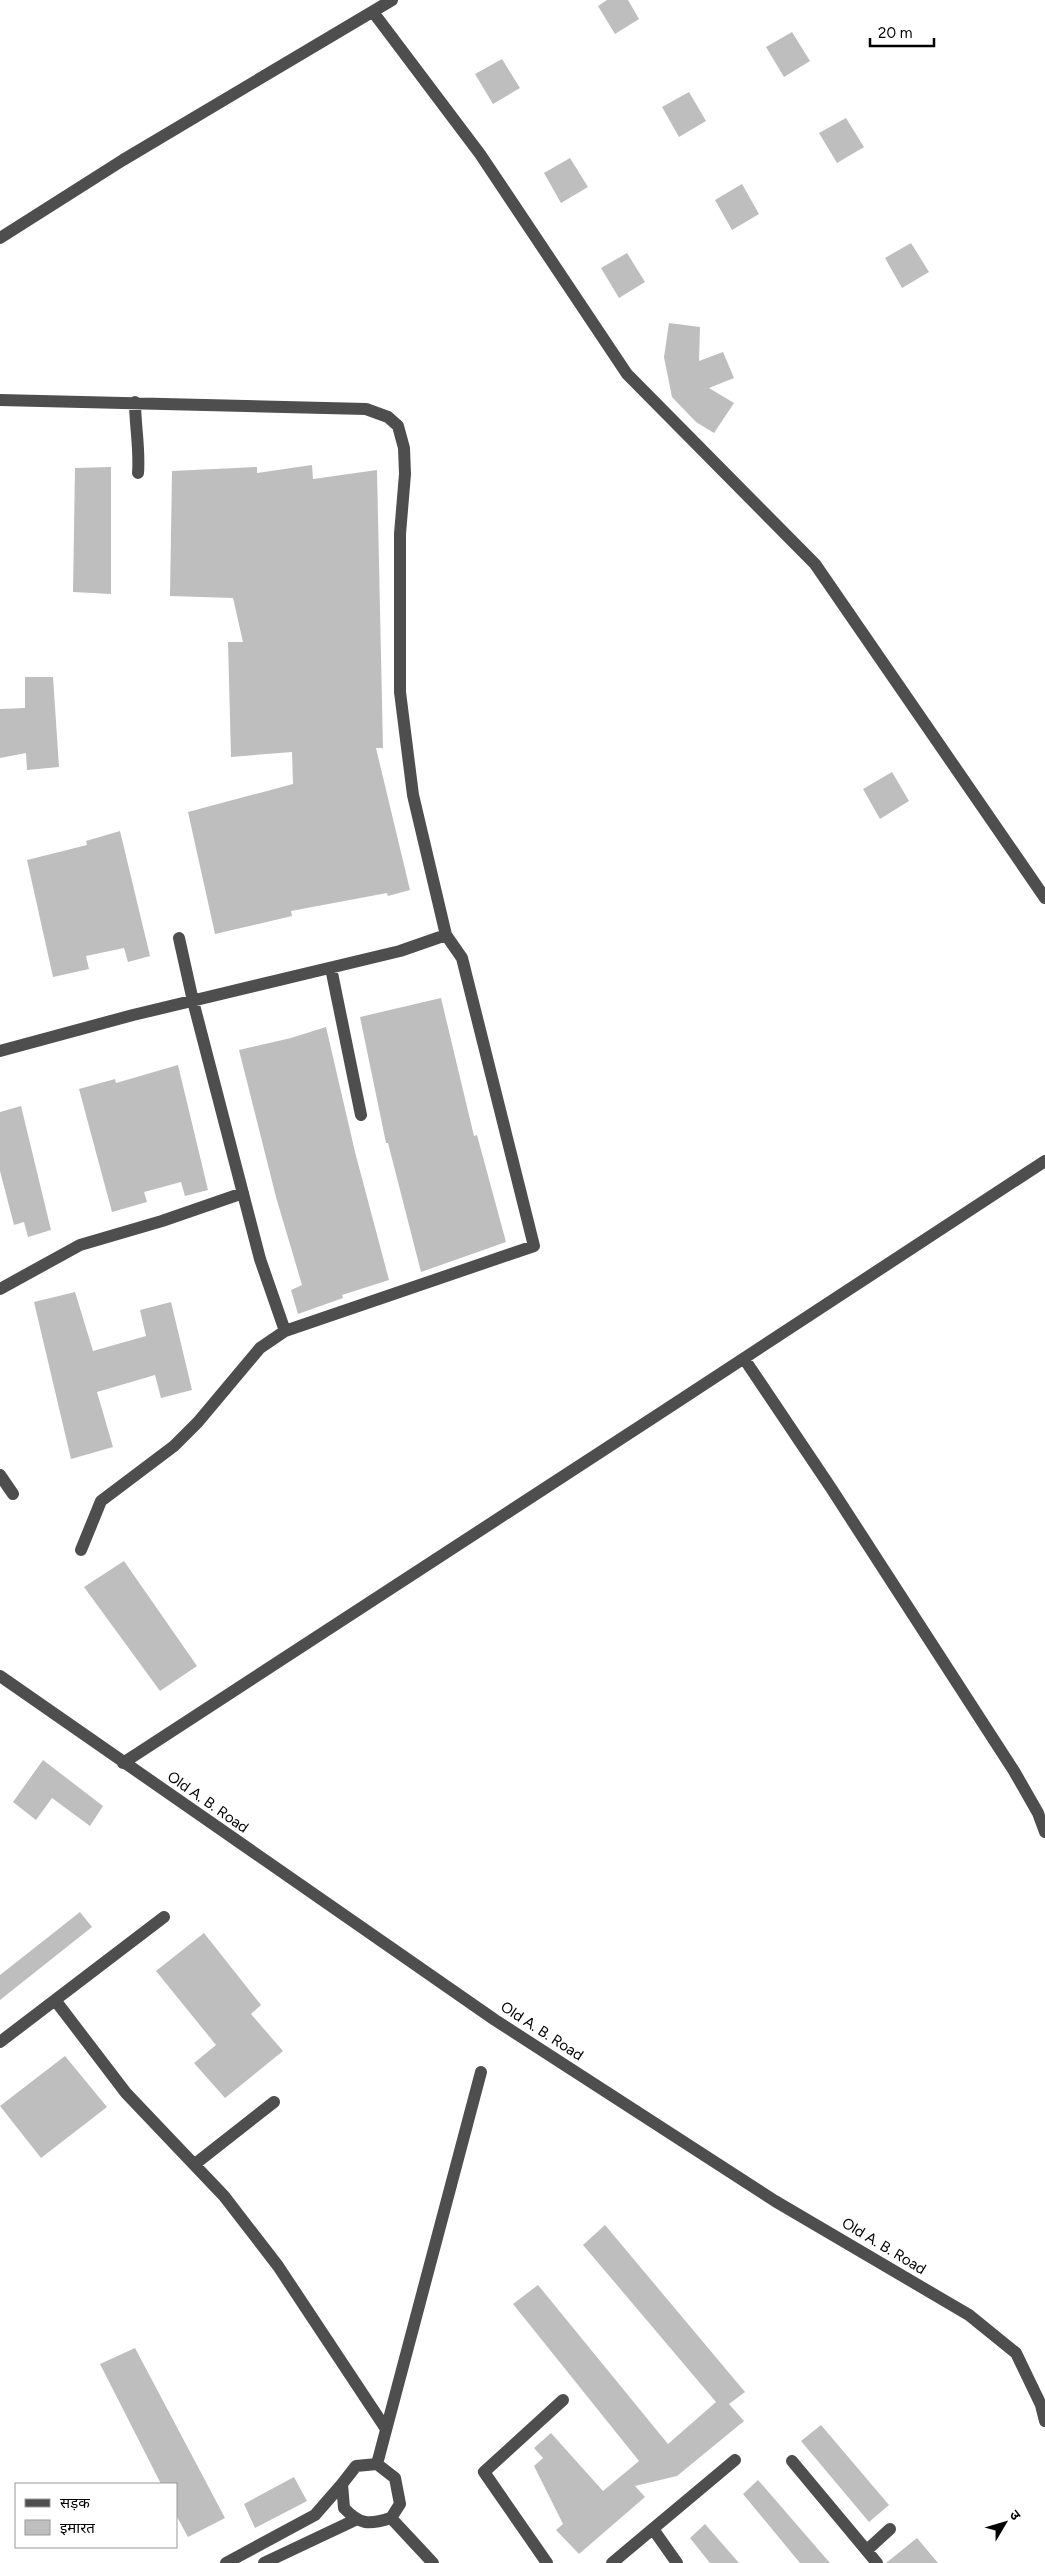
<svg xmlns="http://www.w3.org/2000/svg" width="1045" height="2563" viewBox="0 0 1045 2563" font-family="Figtree,'Noto Sans Devanagari',sans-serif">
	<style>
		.building { fill: #bebebe }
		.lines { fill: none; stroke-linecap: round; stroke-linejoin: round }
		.minor { stroke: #4e4e4e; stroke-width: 12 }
		.labels { text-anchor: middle; stroke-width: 4; stroke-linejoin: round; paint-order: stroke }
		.street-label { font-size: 15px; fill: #000; stroke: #fff }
	</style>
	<rect width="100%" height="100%" fill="#fff"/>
	<!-- building -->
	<path class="building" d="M607,0h21l11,19 -24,15 -17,-28z
		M792,32l18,29 -26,16 -18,-30z
		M502,59l18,29 -27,16 -18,-30z
		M689,92l17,29 -27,16 -17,-30z
		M846,118l18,29 -27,16 -18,-30z
		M570,158l18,29 -27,16 -17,-30z
		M742,184l17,30 -27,16 -17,-30z
		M911,243l18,29 -27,16 -17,-30z
		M627,253l18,29 -26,16 -18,-30z
		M669,323l31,4 -1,34 24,-9 11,26 -25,10 25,15 -20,30 -18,-11 -24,-25 -8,-40z
		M312,465l1,14 64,-9 6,278h-7l34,142 -22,6 -1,-3 -96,18 1,5 -77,18 -27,-122 105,-28 -1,-32 -61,5 -3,-115h15l-10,-44 -63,-2 2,-125 85,-4v6z
		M111,467v127l-38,-2 2,-124z
		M25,677h28l6,90 -32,3 -1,-17 -26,5v-49l25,-1z
		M892,772l17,29 -29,18 -17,-30z
		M120,831l30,125 -22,6 -4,-14 -38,8 3,13 -36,8 -26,-117 60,-15 -1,-4z
		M441,998l33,138 3,-1 29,107 -85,30 -33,-129h-2l-26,-126z
		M326,1027l29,125 34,128 -47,15 1,3 -45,16 -7,-24 11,-5 -26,-88 -37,-147 52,-12z
		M178,1065l30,125 -23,6 -4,-14 -37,10 3,10 -35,10 -33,-123 36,-10 1,4z
		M21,1106l30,124 -23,7 -4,-15 -10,3 -14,-54v-59z
		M75,1292l18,59 53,-15 -6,-26 31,-8 21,88 -31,8 -6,-23 -58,17 16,55 -42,12 -37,-157z
		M124,1561l73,105 -37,25 -76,-104z
		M43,1760l60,46 -13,20 -38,-28 -16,22 -23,-18z
		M80,1912l12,15 -92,73v-25z
		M204,1933l57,72 -10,9 32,37 -58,47 -31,-35 22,-18 -60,-74z
		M65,2056l42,51 -66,51 -41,-52z
		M605,2225l140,167 -16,12 15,17 -67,55 -42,10 10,11 -66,57 -23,-24 7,-6 -29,-58 9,-8 -9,-10 17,-15 52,58 36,-30 -126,-157 25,-19 130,159 48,-42 -133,-157z
		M135,2348l90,170 -37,19 -12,-22v-31h-15l-61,-120z
		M821,2425l68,80 -20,17 -68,-81z
		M294,2477l13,24 -52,27 -11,-24z
		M758,2480l72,83h-30l-57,-69z
		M705,2524l34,39h-29l-20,-25z
		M917,2538l21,25h-52z"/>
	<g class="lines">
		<!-- minor -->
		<path class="minor" d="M373,12l107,142 147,220 188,190 230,334
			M0,238l123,-78 269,-160
			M0,400l366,9 22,8 10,9 6,22 1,26 -5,60v158l13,103 33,140 16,23 72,288 -249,85 -25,17 -62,74 -24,24 -73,55 -20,49
			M135,402c0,23 5,48 3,71
			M179,938l14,63 67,258 25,72
			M331,968l30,147
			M0,1051l133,-36 267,-64 46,-16
			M0,1289l80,-44 82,-24 81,-28
			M745,1360l86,128 183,283 24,42 7,19
			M0,1475l13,19
			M0,1676l495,344 280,181 194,114 47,38 25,52 4,16
			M123,1763c307,-202 616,-399 922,-602
			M55,2000l71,93 98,103 54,70 108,163
			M0,2042l164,-125
			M195,2164l79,-62
			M792,2461l85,102
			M377,2464l104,-392
			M377,2464l18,14 5,26 -9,14c-22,7 -31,7 -47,-10l-2,-24 14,-18z
			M391,2518l42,45
			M653,2529l24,34
			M867,2550l23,-21
			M226,2563l89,-48 27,-31
			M264,2563l91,-43
			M547,2563l-63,-91 79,-72
			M612,2563l123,-103"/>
	</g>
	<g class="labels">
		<!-- street labels -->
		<g class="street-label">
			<text transform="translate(208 1802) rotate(35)" y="5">Old A. B. Road</text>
			<text transform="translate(542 2031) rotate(33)" y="5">Old A. B. Road</text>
			<text transform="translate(884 2246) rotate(31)" y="5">Old A. B. Road</text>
		</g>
	</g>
	<!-- legend -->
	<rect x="15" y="2483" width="162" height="65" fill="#ffffff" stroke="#999999"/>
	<rect x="25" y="2499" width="25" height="8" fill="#4e4e4e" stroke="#999999"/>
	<text x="60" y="2508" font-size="15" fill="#000000">सड़क</text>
	<rect x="25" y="2520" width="25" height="15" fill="#bebebe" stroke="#999999"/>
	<text x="60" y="2533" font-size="15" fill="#000000">इमारत</text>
	<!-- north arrow -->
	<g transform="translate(1005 2523) rotate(52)" stroke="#ffffff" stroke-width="4" paint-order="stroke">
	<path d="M0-4L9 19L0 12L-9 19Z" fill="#000000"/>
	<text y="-8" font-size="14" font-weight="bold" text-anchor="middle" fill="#000000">उ</text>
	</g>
	<!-- scale -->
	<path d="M870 38v8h64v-8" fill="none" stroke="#000000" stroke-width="2.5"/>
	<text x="878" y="38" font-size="15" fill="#000000" stroke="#ffffff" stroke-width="4" paint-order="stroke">20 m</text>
</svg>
